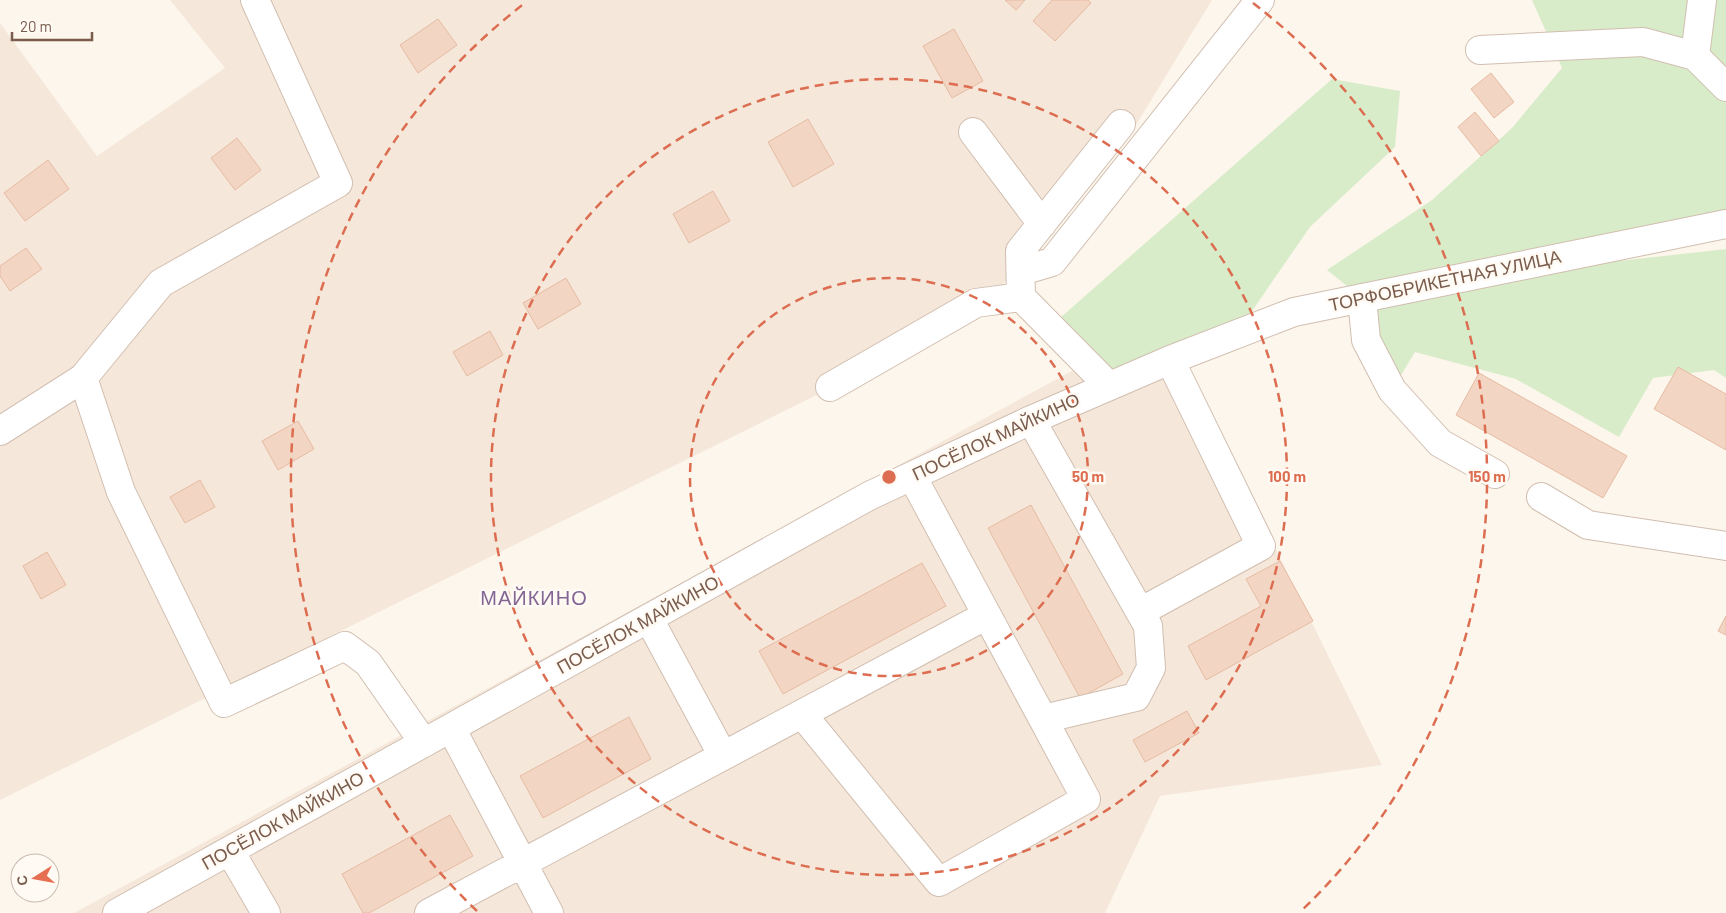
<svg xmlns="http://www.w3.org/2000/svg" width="1726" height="913" viewBox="0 0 1726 913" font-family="Barlow,sans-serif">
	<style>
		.residential { fill: #f5e8da }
		.green { fill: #d8ecc9 }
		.building { fill: #f3d5c3; stroke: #e6bba3 }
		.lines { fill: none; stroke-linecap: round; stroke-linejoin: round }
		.minor-casing { stroke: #d1beb0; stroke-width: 30 }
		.minor { stroke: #fff; stroke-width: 28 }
		.ring { fill: none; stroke: #dc6d51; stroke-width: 2.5; stroke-dasharray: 9 6 }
		.labels { text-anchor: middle; stroke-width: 5; stroke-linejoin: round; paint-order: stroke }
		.street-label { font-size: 18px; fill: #7a5c4d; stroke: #fffaf3 }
		.quarter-label { font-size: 20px; letter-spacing: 1px; fill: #846695; stroke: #fffaf3 }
		.centre { fill: #dc6d51; stroke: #fffaf3; stroke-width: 2.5 }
		.ring-label { font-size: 15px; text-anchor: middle; font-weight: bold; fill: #dc6d51; stroke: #fffaf3; stroke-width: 5; stroke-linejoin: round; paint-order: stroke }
	</style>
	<rect width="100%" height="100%" fill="#fdf6ec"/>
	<!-- residential -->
	<path class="residential" d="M170,0h1042l-82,135 -154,181 -976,484v-777l97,133 128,-88z
		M1173,341l209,424 -222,31 -55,117h-1031l1031,-560z"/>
	<!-- green -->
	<path class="green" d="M1532,0h166l3,9 15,-9h10v224l-116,38 116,-13v129l-12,-8 -61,8 -34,59 -103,-58 -101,-27 -23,38 -30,-92 -35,-28 105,-70 80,-72 50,-60z
		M1332,79l68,12 -5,56 -85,80 -74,107 -127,52 -49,-68z"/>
	<!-- building -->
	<path class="building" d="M1005,0h20l-9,10z
		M1052,0h36l3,3 -36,38 -22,-20z
		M438,19l19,26 -39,28 -18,-28z
		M954,29l29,52 -31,17 -29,-52z
		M1491,73l23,29 -20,16 -23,-29z
		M1475,112l24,29 -18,15 -23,-29z
		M808,119l26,45 -41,23 -25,-45z
		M237,138l24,32 -26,20 -24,-32z
		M48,160l21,29 -44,32 -21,-28z
		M713,191l17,30 -41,22 -16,-29z
		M26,248l16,21 -32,22 -10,-15v-10z
		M566,278l15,26 -43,25 -15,-26z
		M490,331l13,24 -36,21 -14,-24z
		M1678,367l48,27v56l-72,-41z
		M1479,373l148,83 -24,42 -147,-83z
		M298,421l16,28 -36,21 -16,-29z
		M200,480l15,27 -30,16 -15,-26z
		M1031,505l92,169 -43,24 -92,-170z
		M47,552l19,33 -25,14 -18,-33z
		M1280,561l33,60 -107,59 -18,-34 73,-40 -15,-27z
		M922,563l24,43 -163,88 -24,-43z
		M1726,616v19l-8,-4z
		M1187,711l12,22 -54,29 -12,-22z
		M629,717l22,42 -108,59 -23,-42z
		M450,815l23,41 -104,57h-6l-21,-39z"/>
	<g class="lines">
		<!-- minor casing -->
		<g class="minor-casing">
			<path id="minor" d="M1480,50l163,-8 52,14 31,31
				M1695,56l7,-56
				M973,132l69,92
				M1021,271l31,-9 208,-262
				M1362,298l4,42 26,50 48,53 55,31
				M83,378l38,114 103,211 121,-57 23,17 56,80
				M1109,386l-88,-89 -1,-46 101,-127
				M830,387l146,-84 45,-6
				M1031,420l117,206 3,42 -15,29 -93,22
				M0,431l83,-53 78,-95 177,-100 -83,-183
				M1541,497l47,28 138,21
				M1140,612l121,-66 -91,-186
				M649,619l74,137
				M802,714l137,168 147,-83 -174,-323
				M451,728l98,185
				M230,851l36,62
				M117,913l752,-417 162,-76 139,-60 124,-48 432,-88
				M429,913l558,-298"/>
		</g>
		<!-- minor -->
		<use href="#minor" class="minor"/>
	</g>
	<!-- distance rings -->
	<g class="ring">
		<circle cx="889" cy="477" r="199"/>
		<circle cx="889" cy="477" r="398"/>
		<path d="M477 911A598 598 0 0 1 525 3M1253 3A598 598 0 0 1 1301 911"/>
	</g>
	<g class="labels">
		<!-- street labels -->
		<g class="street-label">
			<text transform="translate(1445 281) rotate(-12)" y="6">ТОРФОБРИКЕТНАЯ УЛИЦА</text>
			<text transform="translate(996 437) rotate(-25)" y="6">ПОСЁЛОК МАЙКИНО</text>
			<text transform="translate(638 625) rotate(-29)" y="6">ПОСЁЛОК МАЙКИНО</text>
			<text transform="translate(283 821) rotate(-29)" y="6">ПОСЁЛОК МАЙКИНО</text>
		</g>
		<!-- quarter labels -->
		<g class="quarter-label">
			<text x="534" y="605">МАЙКИНО</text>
		</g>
	</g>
	<circle cx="889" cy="477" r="8" class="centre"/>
	<g class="ring-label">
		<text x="1088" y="482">50 m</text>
		<text x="1287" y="482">100 m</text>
		<text x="1487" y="482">150 m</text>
	</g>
	<!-- north arrow -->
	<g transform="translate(35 878) rotate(259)"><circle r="24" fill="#fffaf3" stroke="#cabbb1"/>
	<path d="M0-4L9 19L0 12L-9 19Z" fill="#e76f51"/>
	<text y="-8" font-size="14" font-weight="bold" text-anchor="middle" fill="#7a5c4d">С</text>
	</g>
	<!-- scale -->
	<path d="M12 32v8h80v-8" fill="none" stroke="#7a5c4d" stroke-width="2.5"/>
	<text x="20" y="32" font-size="15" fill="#7a5c4d" stroke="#fffaf3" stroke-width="4" paint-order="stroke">20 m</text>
</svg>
